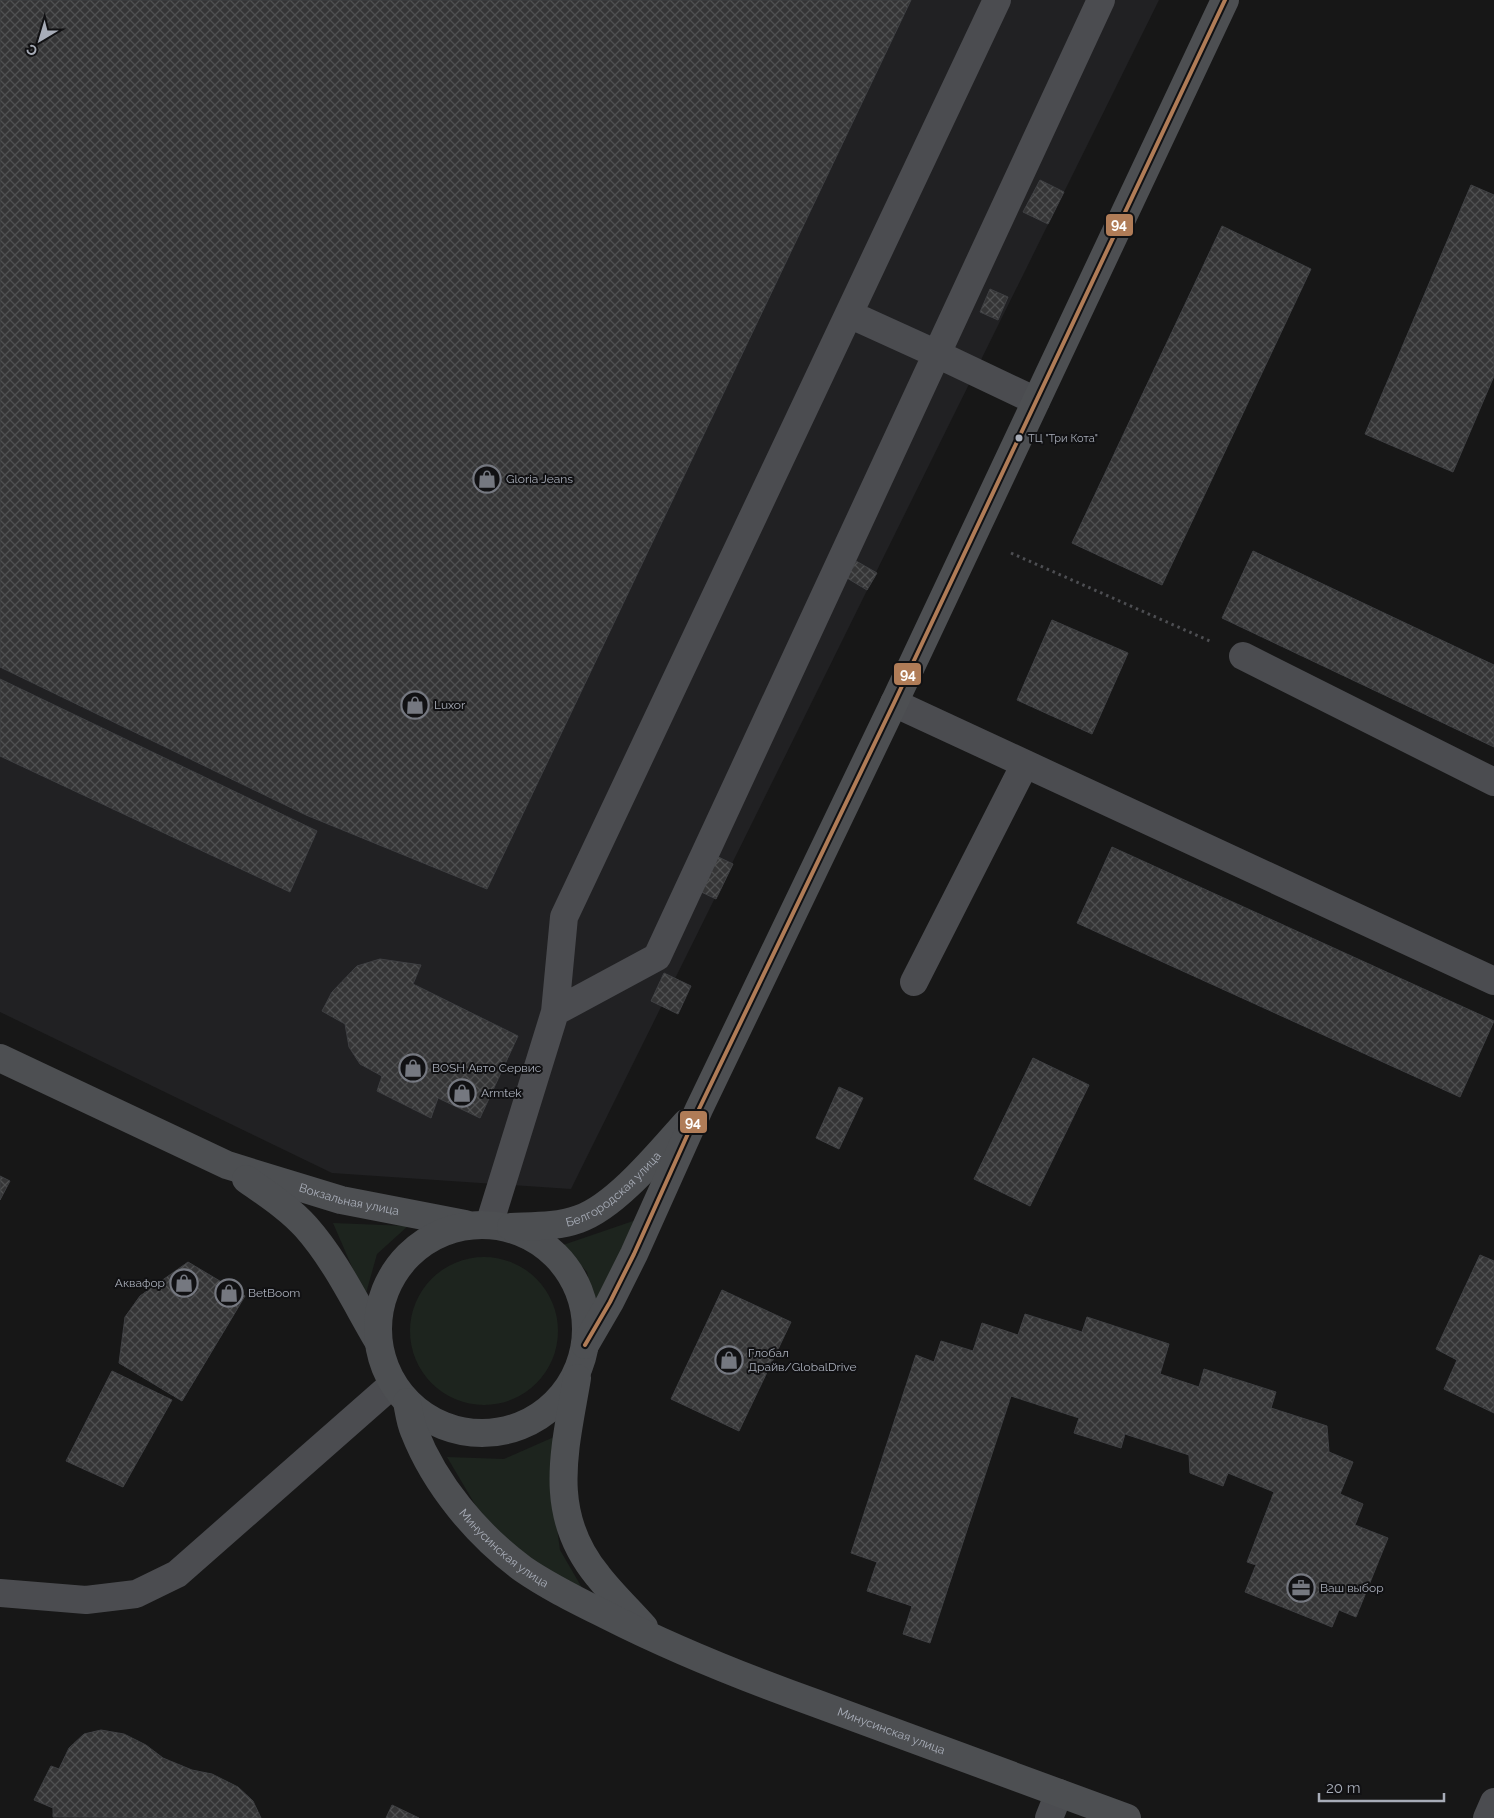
<svg xmlns="http://www.w3.org/2000/svg" width="1494" height="1818" viewBox="0 0 1494 1818" font-family="Raleway,sans-serif">
	<style>
		.built { fill: #212123 }
		.grass { fill: #1d241e }
		.building { fill: url(#building-cross-hatch); stroke: #3f4043 }
		.lines { fill: none; stroke-linecap: round; stroke-linejoin: round }
		.path { stroke: #4d4e52; stroke-width: 3; stroke-dasharray: 2.5 4; stroke-linecap: butt }
		.minor { stroke: #4b4c50; stroke-width: 28 }
		.major { stroke: #4d4f52; stroke-width: 28 }
		.bus-1-casing { stroke: #111113; stroke-width: 8 }
		.bus-1 { stroke: #b07c57; stroke-width: 4 }
		.bus-dot { fill: #a8adb8; stroke: #111113; stroke-width: 2 }
		.labels { text-anchor: middle; stroke-width: 4; stroke-linejoin: round; paint-order: stroke }
		.bus-label { font-size: 11px; fill: #a8adb8; stroke: #111113; text-anchor: start }
		.poi-label { font-size: 12px; fill: #a8adb8; stroke: #111113; text-anchor: start }
		.street-label { font-size: 12px; fill: #a8adb8; stroke: #111113 }
		.line-badge { stroke: #111113; stroke-width: 2 }
		.badge-label { font-size: 14px; text-anchor: middle; font-weight: bold; fill: #fff }
	</style>
	<defs>
		<pattern id="building-cross-hatch" width="8" height="8" patternUnits="userSpaceOnUse" patternTransform="scale(1.25)"><rect width="8" height="8" fill="#353536"/><path d="M0 0l8 8M0 8l8-8" fill="none" stroke="#4f5051"/></pattern>
	</defs>
	<rect width="100%" height="100%" fill="#171717"/>
	<!-- built -->
	<path class="built" d="M0,0h1159l-588,1189 -239,-16 -332,-161z"/>
	<!-- grass -->
	<path class="grass" d="M639,1219l-43,92 -9,-39 -24,-27z
		M333,1223l75,3 -31,28 -12,43z
		M410 1331a74 74 0 1 1 148 0a74 74 0 1 1-148 0Z
		M554,1437l-3,46 9,67 25,43 -44,-24 -58,-51 -36,-61 57,2z"/>
	<!-- building -->
	<path class="building" d="M0,0h911l-424,889 -181,-74 -306,-148z
		M1040,180l24,12 -16,32 -25,-12z
		M1471,185l23,10v181l-41,96 -88,-38z
		M1222,226l89,43 -149,316 -90,-42z
		M990,289l18,8 -10,23 -18,-8z
		M1253,551l241,114v82l-272,-129z
		M856,561l21,12 -10,17 -20,-12z
		M1052,620l76,33 -36,81 -75,-34z
		M0,679l317,152 -27,61 -290,-136z
		M1112,847l382,174 -34,76 -383,-174z
		M710,853l23,11 -17,35 -23,-11z
		M380,959l41,6 -8,19 105,52 -38,82 -42,-20 -7,20 -54,-27 5,-15 -22,-12 -11,-17 -4,-23 -23,-13 10,-19 25,-26z
		M664,973l27,13 -13,28 -27,-13z
		M1033,1058l56,27 -59,121 -56,-27z
		M839,1087l24,11 -24,51 -23,-11z
		M0,1176l10,5 -10,19z
		M1480,1255l14,6v152l-50,-24 13,-29 -21,-11z
		M188,1262l57,34 -63,105 -63,-38 6,-46 15,-21z
		M722,1290l69,32 -52,109 -68,-32z
		M1025,1314l57,18 5,-15 82,27 -9,30 39,13 5,-18 72,23 -5,16 56,18 2,26 24,10 -13,32 23,10 -8,21 33,13 -32,79 -17,-7 -7,17 -87,-35 11,-27 -9,-3 27,-70 -46,-19 -5,13 -33,-13 -1,-18 -64,-21 -4,14 -47,-15 5,-15 -68,-22 -81,247 -27,-9 9,-28 -45,-15 10,-29 -26,-9 65,-198 18,7 7,-21 32,10 9,-28 36,12z
		M112,1371l60,29 -49,87 -57,-26z
		M101,1730l23,4 22,11 17,13 29,12 20,4 26,13 15,14 8,17 -208,-1v-9l-19,-8 17,-34 8,3 10,-21 15,-14z
		M392,1805l27,13h-33z"/>
	<g class="lines">
		<!-- path -->
		<path class="path" d="M1011,553l201,89"/>
		<!-- minor -->
		<path class="minor" d="M849,314l88,40 99,47
			M1243,656l251,126
			M894,703l600,278
			M914,982l111,-218
			M555,1012l9,-95 433,-917
			M489,1225l66,-213 102,-55 444,-957
			M0,1593l86,7 50,-6 41,-20 216,-190
			M1049,1818l10,-25
			M1487,1818l7,-16"/>
		<!-- major -->
		<g class="major">
			<path id="s1" d="M0,1058l227,107 114,35 124,24"/>
			<path d="M246,1179c21,15 43,29 60,48 30,34 49,75 72,114"/>
			<circle cx="482" cy="1329" r="104"/>
			<path id="s2" d="M511,1227c22,-1 46,0 68,-8 37,-13 80,-66 107,-96"/>
			<path d="M585,1345l25,-43 24,-48 65,-145 195,-406 331,-703"/>
			<path d="M577,1378c-12,72 -31,135 21,198 14,18 31,34 46,51"/>
			<path id="s3" d="M407,1402c2,10 3,20 7,29 21,54 63,104 109,138 26,18 55,32 83,46 69,35 139,63 212,89 103,38 206,76 309,114"/>
		</g>
		<!-- bus-1 casing -->
		<g class="bus-1-casing">
			<path id="bus-1" d="M585,1345l25,-43 24,-48 65,-145 195,-406 331,-703"/>
		</g>
		<!-- bus-1 -->
		<use href="#bus-1" class="bus-1"/>
	</g>
	<!-- icons -->
	<defs>
		<g id="shop-ring" transform="scale(1.4375)"><circle r="9.5" fill="#111113" stroke="#757880" stroke-width="1.5"/><path d="M-5-2.5h2.3a2.7 3.5 0 0 1 5.4 0H5L5.5 6h-11ZM-1.5-2.5h3a1.5 2.3 0 0 0-3 0Z" fill="#757880"/></g>
		<g id="office-ring" transform="scale(1.4375)"><circle r="9.5" fill="#111113" stroke="#757880" stroke-width="1.5"/><path d="M-6-3h4V-5.5h4V-3h4V5H-6ZM-1-4.5V-3h2v-1.5ZM-6 0V1H6V0Z" fill="#757880"/></g>
	</defs>
	<g fill-rule="evenodd">
		<use href="#shop-ring" x="487" y="479"/>
		<use href="#shop-ring" x="415" y="705"/>
		<use href="#shop-ring" x="413" y="1068"/>
		<use href="#shop-ring" x="462" y="1093"/>
		<use href="#shop-ring" x="184" y="1283"/>
		<use href="#shop-ring" x="229" y="1293"/>
		<use href="#shop-ring" x="729" y="1360"/>
		<use href="#office-ring" x="1301" y="1588"/>
	</g>
	<!-- markers -->
	<circle class="bus-dot" cx="1019" cy="438" r="4.5"/>
	<g class="labels">
		<!-- bus labels -->
		<g class="bus-label">
			<text x="1028" y="442">ТЦ "Три Кота"</text>
		</g>
		<!-- poi labels -->
		<g class="poi-label">
			<text x="506" y="483">Gloria Jeans</text>
			<text x="434" y="709">Luxor</text>
			<text x="432" y="1072">BOSH Авто Сервис</text>
			<text x="481" y="1097">Armtek</text>
			<text x="165" y="1287" text-anchor="end">Аквафор</text>
			<text x="248" y="1297">BetBoom</text>
			<text x="748" y="1357">Глобал<tspan x="748" dy="14">Драйв/GlobalDrive</tspan></text>
			<text x="1320" y="1592">Ваш выбор</text>
		</g>
		<!-- street labels -->
		<g class="street-label">
			<text dy="4" stroke="none"><textPath href="#s2" startOffset="114">Белгородская улица</textPath></text>
			<text dy="4" stroke="none"><textPath href="#s1" startOffset="378">Вокзальная улица</textPath></text>
			<text dy="4" stroke="none"><textPath href="#s3" startOffset="180">Минусинская улица</textPath></text>
			<text dy="4" stroke="none"><textPath href="#s3" startOffset="611">Минусинская улица</textPath></text>
		</g>
	</g>
	<g class="line-badge">
		<rect x="1105" y="213" width="29" height="24" rx="5" fill="#b07c57"/>
		<rect x="893" y="662" width="29" height="24" rx="5" fill="#b07c57"/>
		<rect x="679" y="1110" width="29" height="24" rx="5" fill="#b07c57"/>
	</g>
	<g class="badge-label">
		<text x="1119" y="229">94</text>
		<text x="908" y="679">94</text>
		<text x="693" y="1127">94</text>
	</g>
	<!-- north arrow -->
	<g transform="translate(40 40) rotate(218)" stroke="#111113" stroke-width="4" paint-order="stroke">
	<path d="M0-4L9 19L0 12L-9 19Z" fill="#a8adb8"/>
	<text y="-8" font-size="14" font-weight="bold" text-anchor="middle" fill="#a8adb8">С</text>
	</g>
	<!-- scale -->
	<path d="M1319 1793v8h125v-8" fill="none" stroke="#a8adb8" stroke-width="2.5"/>
	<text x="1326" y="1793" font-size="15" fill="#a8adb8" stroke="#111113" stroke-width="4" paint-order="stroke">20 m</text>
</svg>
